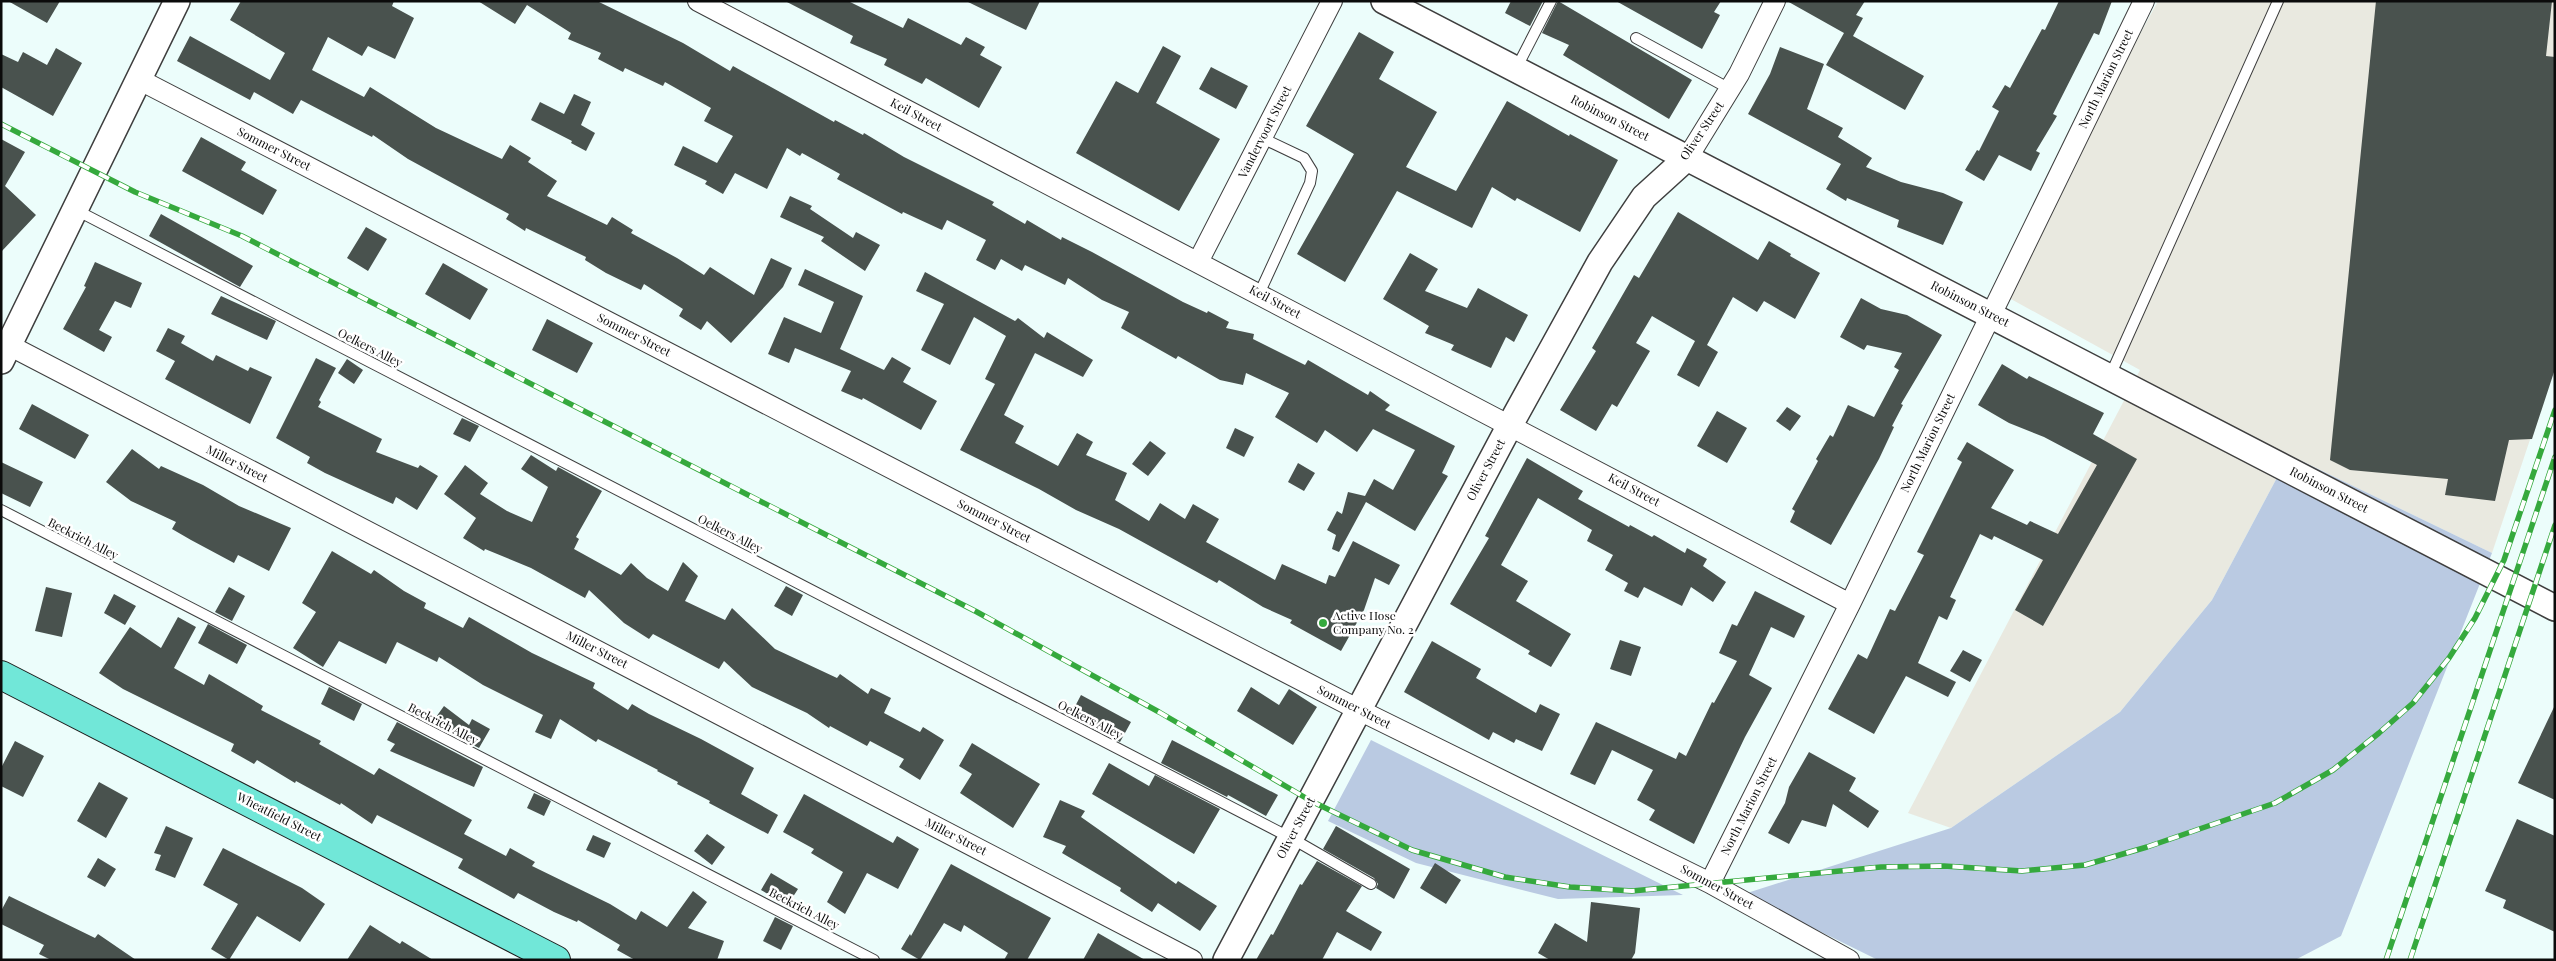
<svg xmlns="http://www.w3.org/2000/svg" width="2556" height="961" viewBox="0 0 2556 961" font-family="'Playfair Display',serif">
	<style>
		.industrial { fill: #e9e9e0 }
		.green { fill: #bacae2 }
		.building { fill: #49524e }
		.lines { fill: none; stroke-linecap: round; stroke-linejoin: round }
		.service-casing { stroke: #3e3e3e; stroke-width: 12 }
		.minor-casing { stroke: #3e3e3e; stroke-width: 22 }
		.tertiary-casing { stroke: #3e3e3e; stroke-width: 28 }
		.primary-casing { stroke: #1c1c1c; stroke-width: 30 }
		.service { stroke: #fff; stroke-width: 10 }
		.minor { stroke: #fff; stroke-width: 20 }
		.tertiary { stroke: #fff; stroke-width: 25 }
		.primary { stroke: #71e7d8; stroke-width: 28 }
		.rail-casing { stroke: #35a93d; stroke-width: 5.5 }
		.rail { stroke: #fff; stroke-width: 4; stroke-dasharray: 11; stroke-linecap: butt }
		.poi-dot { fill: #35a93d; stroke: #fff; stroke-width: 2 }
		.labels { text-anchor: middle; stroke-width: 5; stroke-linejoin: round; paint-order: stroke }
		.street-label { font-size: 12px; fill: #0b0b0b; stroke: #fff }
		.poi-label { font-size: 12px; fill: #0b0b0b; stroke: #fff; text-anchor: start }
	</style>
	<rect width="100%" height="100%" fill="#ecfdfb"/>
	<!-- industrial -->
	<path class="industrial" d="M2158,1h397v364l-63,188 -203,-98 -77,145 -92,112 -169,116 -43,-15 232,-443 -140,-77z"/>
	<!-- green -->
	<path class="green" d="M2289,455l203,98 -151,383 -46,24h-417l-134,-66 207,-66 169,-116 92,-112z
		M1371,740l312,155 -125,4 -142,-36 -88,-42z"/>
	<!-- building -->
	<path class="building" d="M8,1h52l-13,22z
		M241,1h153l-2,5 22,12 -19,41 -27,-13 -6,10 -34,-19 -16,33 52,27 6,-10 66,41 66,31 8,-14 21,13 -3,4 29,19 -10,15 60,29 5,-8 21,13 -2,3 46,25 27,17 6,-8 44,28 17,-37 21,10 -9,19 -52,56 -24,-22 -6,9 -22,-14 4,-7 -39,-25 -3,6 -35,-17 -21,-13 1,-3 -60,-29 -1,3 -19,-12 3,-5 -101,-55 -35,-24 -1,2 -71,-37 -8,14 -39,-22 -4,8 -73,-39 13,-25 80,44 15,-27 -55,-33z
		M478,1h119l86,42 47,28 3,-5 101,56 1,-2 28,15 1,-2 40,24 90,45 -2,3 33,19 2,-4 34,20 1,-3 30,15 91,50 24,11 1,-2 21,11 -3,6 28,6 -1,5 52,26 3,-5 60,35 2,-4 20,14 -5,5 70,36 -13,27 6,3 -33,55 -49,-29 -27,50 -7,-3 4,-14 -9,-5 10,-19 5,3 6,-22 17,4 9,-17 19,11 22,-40 -42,-21 -16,23 -32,-22 -8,13 -42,-26 14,-24 -43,-20 -3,12 -23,-5 -42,-24 -2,3 -55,-31 8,-16 -27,-12 -34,-22 -3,7 -40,-20 -3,6 -21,-12 -6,11 -19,-10 10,-20 -39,-20 -5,10 -39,-18 -1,2 -65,-35 3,-5 -38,-21 -2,3 -13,-8 -20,41 -32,-16 -12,21 -18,-10 2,-3 -33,-16 9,-19 34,17 16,-27 -29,-15 7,-13 -46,-26 -2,4 -38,-18 -2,4 -25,-13 3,-6 -33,-14 3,-6 -44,-28 -12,19z
		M785,1h63l55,27 5,-10 53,27 5,-8 19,10 -5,8 22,12 -23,41 -53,-30 -4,6 -38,-19 3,-6 -37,-16 3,-7z
		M966,1h74l-14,29z
		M1511,1h32l-13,25 -25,-13z
		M1558,1l134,79 -23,39 -106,-64 6,-10 -27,-12z
		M1616,1h105l-7,11 6,3 -18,34z
		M1787,1h78l-9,14 7,3 -10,18 71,40 -19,34 -79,-45 18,-32z
		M2059,1h53l-13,34 -5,-2 -41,81 4,2 -21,35 4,2 -9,18 -32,-16 -15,26 -19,-11 12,-20 2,1 20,-40 -7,-4 13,-22 5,3 32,-59 3,1z
		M2376,1h176l-6,55 9,1v312l-23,70 -23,1 -14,61 -50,-6 3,-16 -98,-9 -20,-10z
		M1359,32l35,20 -15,27 58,33 -31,55 50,24 51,-90 62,35 1,-2 48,26 -38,72 -63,-34 -2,3 -23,-14 -20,41 -75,-37 -52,91 -48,-28 57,-100 -48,-28z
		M1163,46l18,10 -25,47 64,36 -41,72 -103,-58 40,-72 22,12z
		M1780,47l44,17 -17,45 36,19 -5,9 34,21 -6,9 35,15 42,11 20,9 -20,43 -46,-18 2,-7 -52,-22 -1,3 -20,-12 15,-25 -93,-50 22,-40z
		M56,48l26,15 -29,53 -52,-29v-33l17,8 5,-10 24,13z
		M1211,67l37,19 -12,23 -37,-20z
		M574,94l17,8 -10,23 14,8 -9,18 -15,-8 1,-2 -41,-21 9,-18 24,12z
		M201,137l45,25 -5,8 36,20 -14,25 -81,-44z
		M1,139l24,13 -20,34 31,29 -35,37z
		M790,196l22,10 -2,3 43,29 3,-6 24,13 -15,26 -44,-30 3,-4 -44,-20z
		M1678,212l80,48 11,-19 22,13 -1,2 30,17 -25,46 -31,-18 -7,11 -24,-15 -26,48 11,7 -19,35 -22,-12 18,-34 -43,-25 -16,27 14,8 -33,56 -5,-3 -16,27 -36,-21 36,-59 -4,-3 42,-73 5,3z
		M161,214l92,52 -13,21 -91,-51z
		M366,227l21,12 -19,32 -21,-13z
		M1410,253l28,16 -13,22 42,17 11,-20 50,27 -14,27 -8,-5 -15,31 -40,-18 3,-5 -29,-12 4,-7 -46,-27z
		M95,262l47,21 -11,25 -16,-7 -16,29 13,7 -8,15 -41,-23 23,-42 -2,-1z
		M443,263l45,26 -18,31 -45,-26z
		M805,269l58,27 -23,53 44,21 8,-13 19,11 -8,14 34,19 -16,29 -58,-32 -1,2 -21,-9 10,-20 -56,-23 -6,15 -21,-9 16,-37 37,16 13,-31 -36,-17z
		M925,272l90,49 3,-3 26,20 3,-6 46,28 -10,17 -48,-24 -31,62 20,11 -9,17 43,23 19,-33 16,9 -7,13 41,18 -12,27 34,21 11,-18 25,16 8,-15 26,15 -13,23 69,38 7,-16 44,20 3,-9 6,2 18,-36 47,24 -11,20 -14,-7 -11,32 -23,41 -51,-28 2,-3 -29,-13 -44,-27 -2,3 -98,-54 -43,-19 -37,-21 -79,-39 35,-66 -10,-5 21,-43 -32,-19 -24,48 -29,-15 23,-46 -28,-13z
		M221,296l55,25 -9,19 -56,-26z
		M1861,298l20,11 26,6 35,20 -41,69 2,1 -11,21 2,1 -15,32 -48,86 -41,-23 5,-11 -3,-2 26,-48 -2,-2 14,-24 3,2 15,-32 26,12 25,-47 -5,-3 8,-14 -35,-8 -3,5 -24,-13z
		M547,319l46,24 -16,30 -45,-23z
		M168,328l17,8 -4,7 32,18 3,-6 32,16 2,-4 22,10 -22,47 -85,-45 10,-18 -19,-10z
		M316,358l20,10 -17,32 2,2 -3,5 64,32 -6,13 42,16 2,-3 18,11 -21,34 -21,-13 -3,7 -68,-31 -18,-10 3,-6 -34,-19z
		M347,359l16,11 -9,14 -16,-11z
		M2002,364l25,15 2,-3 75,37 -11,21 44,25 -94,167 -28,-16 28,-50 -49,-24 -2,4 -12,-6 -30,63 6,3 -9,20 -8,-4 -21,47 38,19 -8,15 -42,-21 -32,58 -46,-25 30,-55 9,5 23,-50 5,2 29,-56 -7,-3 45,-90 -5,-3 10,-17 47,28 -23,38 36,17 3,-4 28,13 39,-69 -53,-28 -35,-14 -31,-18z
		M32,404l57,31 -14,24 -56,-30z
		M1787,407l14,9 -11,15 -14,-10z
		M1717,411l30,17 -20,35 -30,-17z
		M462,418l17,8 -9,16 -17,-8z
		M1235,428l19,9 -10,20 -18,-9z
		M1150,441l16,12 -18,23 -16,-12z
		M132,449l27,20 2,-3 42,19 36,21 52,22 -22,43 -31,-16 -4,8 -43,-23 -19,-11 4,-7 -45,-21 -25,-19z
		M531,455l25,16 2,-4 44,24 -26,46 3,2 -5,10 47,26 10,-12 16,15 21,13 15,-29 15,14 -13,25 40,19 7,-12 43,41 62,29 3,-4 28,20 3,-6 20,10 -7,15 36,19 3,-5 21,13 -24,40 -21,-13 5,-8 -34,-18 -3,5 -37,-20 -1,2 -22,-15 -55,-26 -28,-26 -5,8 -66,-35 -4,5 -25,-16 -35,-33 -4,8 -54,-30 -46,-19 -1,2 -21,-13 13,-20 -32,-24 21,-29 23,18 -8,11 27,17 25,11 16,-35 -27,-18z
		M1527,458l56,33 -5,8 51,28 1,-2 22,12 2,-2 31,18 2,-5 20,11 -4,7 23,16 -13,20 -22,-15 -9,19 -38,-19 -6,11 -14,-7 4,-8 -23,-13 8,-15 -26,-14 5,-11 -54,-32 -37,67 27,16 -12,20 55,33 -20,33 -23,-13 2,-3 -80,-47 39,-66 -4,-2z
		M1,462l42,20 -13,25 -29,-14z
		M1298,463l17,10 -11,18 -16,-9z
		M332,551l39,23 3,-4 30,21 22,12 -2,5 39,20 6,-11 63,36 63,30 -2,5 35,22 4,-6 17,10 52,25 53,29 -13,26 37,21 -10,19 -59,-31 1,-2 -33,-17 1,-2 -21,-11 1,-1 -60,-31 -2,3 -36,-23 -9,20 -16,-7 8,-17 -60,-30 -44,-28 -2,5 -40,-20 -11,22 -47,-23 -16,26 -30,-19 23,-36 -14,-9z
		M786,586l17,9 -11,21 -18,-10z
		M46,587l26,6 -10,44 -27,-6z
		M229,587l16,9 -13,25 -17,-9z
		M1755,591l50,25 -11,22 -23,-11 -22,48 23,13 -27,49 -51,107 -45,-24 6,-10 -18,-10 16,-30 -41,-20 -17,35 -25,-11 26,-52 80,37 3,-7 7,4 26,-54 2,1 23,-42 -18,-8 13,-29 5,2z
		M114,594l22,12 -11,19 -21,-12z
		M178,617l18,10 -22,41 30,17 5,-11 54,32 -2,4 60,31 -2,3 55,31 5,-7 93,52 -8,14 42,22 4,-8 25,14 -3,4 78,38 26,16 5,-9 26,16 26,-36 14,11 -19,26 36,13 -7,19h-82l-18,-10 3,-5 -42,-25 -1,2 -23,-10 -36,-19 -4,6 -56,-31 5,-9 -86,-44 -5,9 -31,-21 -1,2 -44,-24 -1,2 -38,-23 -3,4 -23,-13 3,-7 -111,-55 -24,-16 31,-46 31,21z
		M208,624l39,21 -10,19 -39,-21z
		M1620,640l21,7 -10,29 -21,-7z
		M1432,641l49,28 -5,9 60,35 4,-9 20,10 -18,37 -26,-12 -2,4 -21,-11 -4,8 -85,-48z
		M1963,650l19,10 -12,22 -20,-11z
		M329,687l33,17 -8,17 -33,-17z
		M1251,687l28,18 10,-16 28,18 -24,38 -56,-34z
		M1081,695l50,27 -11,20 -50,-26z
		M2555,705v95l-37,-17z
		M444,706l25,19 3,-6 18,10 -11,19 -48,-24z
		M397,722l86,45 -9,20 -84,-36 5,-7 -8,-4z
		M1172,740l106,55 -12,21 -38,-21 -1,2 -66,-34z
		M15,741l29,15 -21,41 -22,-11v-18z
		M972,743l68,41 -27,44 -53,-35 12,-19 -13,-8z
		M1809,752l47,26 -7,13 30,20 -11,17 -35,-24 -7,23 -24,-7 -13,24 -21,-11 17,-30 4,-16z
		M1109,763l40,23 6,-11 65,34 -26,45 -102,-60z
		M99,782l29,16 -22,40 -29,-17z
		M534,793l17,8 -7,15 -17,-8z
		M804,794l89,49 4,-7 22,13 -21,40 -31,-16 -22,41 -18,-12 16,-30 -32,-19 3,-4 -31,-17z
		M1060,800l25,11 -4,6 95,67 2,-3 39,25 -17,25 -42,-28 -6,9 -32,-21 1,-3 -59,-35 4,-7 -23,-9z
		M2517,819l38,17v96l-52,-24 3,-8 -21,-9z
		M166,826l27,12 -18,40 -20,-8 6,-15 -7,-2z
		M1336,826l74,43 -16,30 -18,-11 2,-4 -4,-6 -51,-29z
		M707,834l18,13 -13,18 -18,-14z
		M593,835l18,8 -7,15 -18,-8z
		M223,848l79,40 23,16 -25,38 -43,-26 -28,44 -18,-11 27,-45 -35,-19z
		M98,858l18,11 -11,18 -18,-10z
		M1317,861l45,25 -16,25 36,21 -11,19 -34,-19 -15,28h-66l15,-26 2,1 27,-51 2,1z
		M1435,863l26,17 -15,24 -26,-16z
		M951,864l100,54 -24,42h-23l4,-7 -44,-28 -3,7 -17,-9 -24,37 -19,-11 9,-15 1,2z
		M771,873l27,16 -11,17 10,6 -36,-22z
		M9,896l86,42 3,-4 38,26h-85l-12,-6 5,-9 -43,-21v-13z
		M1591,902l49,6 -5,45 -4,7h-81l-12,-7 17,-30 32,19z
		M775,917l18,9 -12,24 -18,-9z
		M370,925l30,19 2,-3 31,19h-86z
		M1098,933l47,27h-62z"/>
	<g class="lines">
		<!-- service casing -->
		<g class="service-casing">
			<path id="service" d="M1636,38l94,51
				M1516,69l35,-68
				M76,210l1215,628 80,46
				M1259,294l51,-111 2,-12 -8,-13 -42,-20
				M2110,376l168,-375
				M1,510l873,450"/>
		</g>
		<!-- minor casing -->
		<g class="minor-casing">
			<path id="minor" d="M698,1l1152,603
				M140,80l1219,630 351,173 139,77
				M1688,157l51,-83 36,-73
				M1198,262l134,-261
				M1,341l1191,619
				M1710,883l140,-279 294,-603"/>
		</g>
		<!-- tertiary casing -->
		<g class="tertiary-casing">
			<path id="tertiary" d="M1384,1l1171,607
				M1,361l176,-360
				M1226,960l284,-535 90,-163 44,-65 44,-40"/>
		</g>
		<!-- primary casing -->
		<g class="primary-casing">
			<path id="primary" d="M1,675l555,285"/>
		</g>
		<!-- service -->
		<use href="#service" class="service"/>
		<!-- minor -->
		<use href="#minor" class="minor"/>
		<!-- tertiary -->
		<use href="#tertiary" class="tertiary"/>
		<!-- primary -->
		<use href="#primary" class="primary"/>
		<!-- rail casing -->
		<g class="rail-casing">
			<path id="rail" d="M1,124l134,68 107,44 735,376 182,100 152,89 101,49 93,27 65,10 62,4 249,-24 63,-1 78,5 63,-6 62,-18 128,-44 58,-33 46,-37 34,-30 36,-45 26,-40 29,-58 51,-150
				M2386,960l169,-503
				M2410,960l145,-435"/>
		</g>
		<!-- rail -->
		<use href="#rail" class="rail"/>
	</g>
	<!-- markers -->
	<circle class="poi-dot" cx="1323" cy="623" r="5"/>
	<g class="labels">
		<!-- street labels -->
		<g class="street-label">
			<text transform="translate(2106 79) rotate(-64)" y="4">North Marion Street</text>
			<text transform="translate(916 115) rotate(28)" y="4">Keil Street</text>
			<text transform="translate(1610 118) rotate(27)" y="4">Robinson Street</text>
			<text transform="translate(1702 131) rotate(-56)" y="4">Oliver Street</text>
			<text transform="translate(1265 132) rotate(-63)" y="4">Vandervoort Street</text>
			<text transform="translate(274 149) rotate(27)" y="4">Sommer Street</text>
			<text transform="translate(1275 302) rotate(28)" y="4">Keil Street</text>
			<text transform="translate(1970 304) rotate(27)" y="4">Robinson Street</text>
			<text transform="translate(634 335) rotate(27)" y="4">Sommer Street</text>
			<text transform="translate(370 348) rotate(27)" y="4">Oelkers Alley</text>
			<text transform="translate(1928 443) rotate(-64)" y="4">North Marion Street</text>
			<text transform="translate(237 464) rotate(27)" y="4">Miller Street</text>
			<text transform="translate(1486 470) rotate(-62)" y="4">Oliver Street</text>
			<text transform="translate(1634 490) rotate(28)" y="4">Keil Street</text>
			<text transform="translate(2329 490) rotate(27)" y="4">Robinson Street</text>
			<text transform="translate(994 521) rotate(27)" y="4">Sommer Street</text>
			<text transform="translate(730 534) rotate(27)" y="4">Oelkers Alley</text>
			<text transform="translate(83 539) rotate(27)" y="4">Beckrich Alley</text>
			<text transform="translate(597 650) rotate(27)" y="4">Miller Street</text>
			<text transform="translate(1354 707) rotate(27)" y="4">Sommer Street</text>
			<text transform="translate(1090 720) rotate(27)" y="4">Oelkers Alley</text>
			<text transform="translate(443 724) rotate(27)" y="4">Beckrich Alley</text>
			<text transform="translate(1749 806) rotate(-63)" y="4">North Marion Street</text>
			<text transform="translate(279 817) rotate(27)" y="4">Wheatfield Street</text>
			<text transform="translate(1296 828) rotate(-62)" y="4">Oliver Street</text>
			<text transform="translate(956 837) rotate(27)" y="4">Miller Street</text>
			<text transform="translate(1717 887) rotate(28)" y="4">Sommer Street</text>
			<text transform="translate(804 909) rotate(27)" y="4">Beckrich Alley</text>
		</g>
		<!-- poi labels -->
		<g class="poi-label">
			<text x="1333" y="620">Active Hose<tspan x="1333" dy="14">Company No. 2</tspan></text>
		</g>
	</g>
	<!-- border -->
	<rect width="2556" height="961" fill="none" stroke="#0b0b0b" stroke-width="5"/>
</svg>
